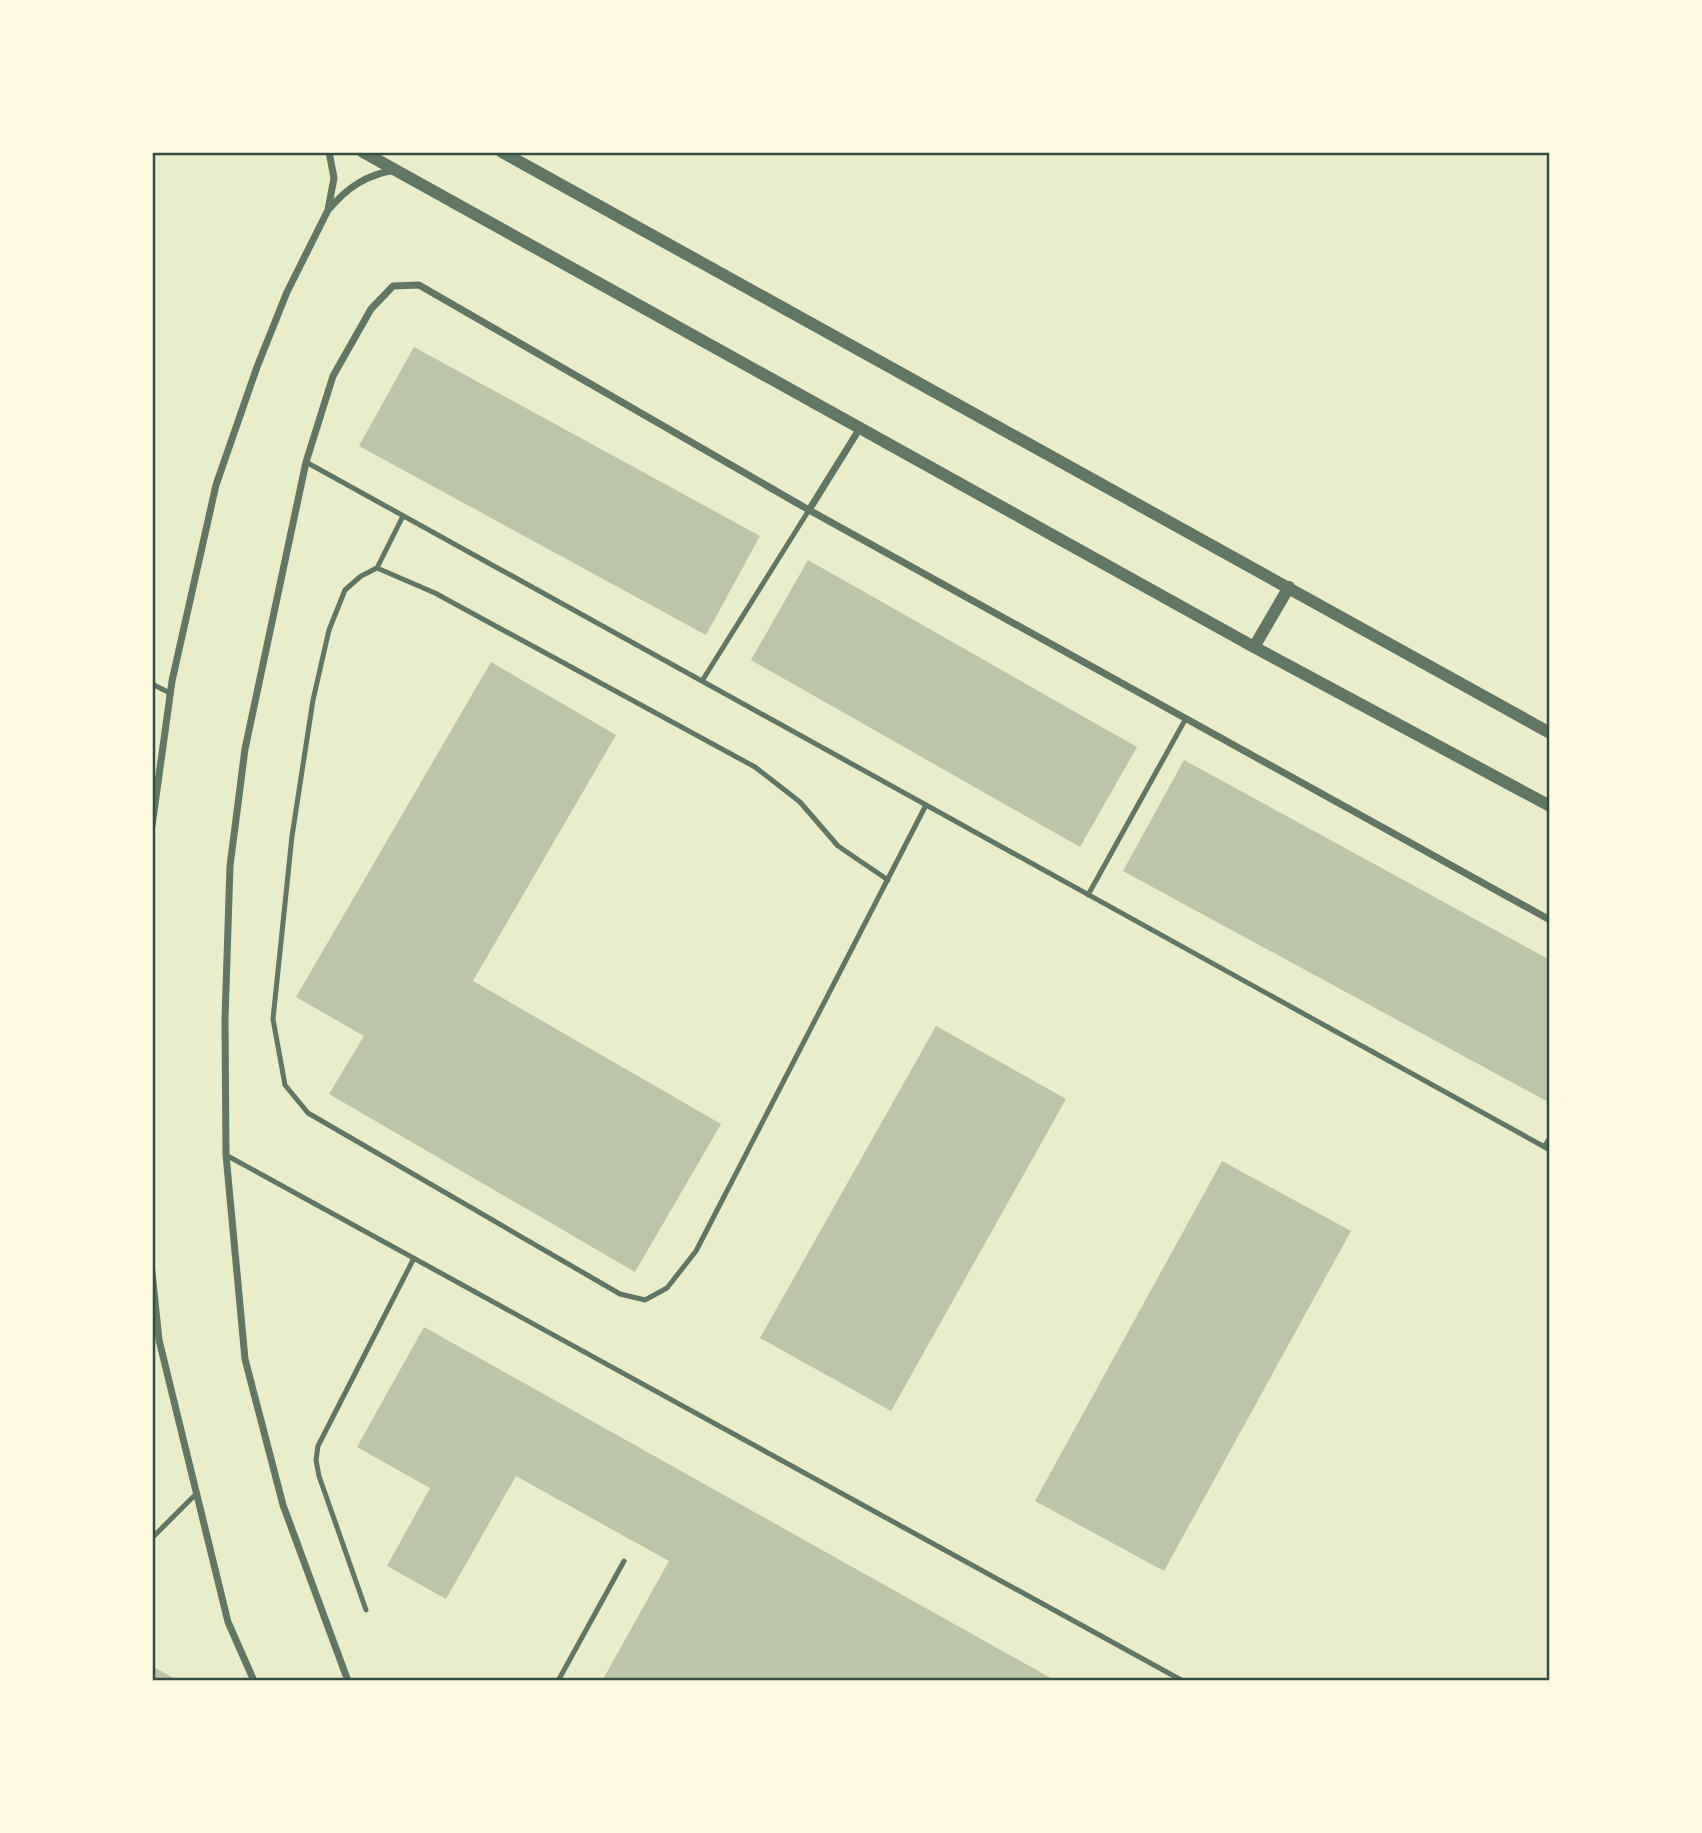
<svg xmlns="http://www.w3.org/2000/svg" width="1702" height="1833" viewBox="0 0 1702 1833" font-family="'Times New Roman',serif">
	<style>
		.building { fill: #bcc5a7 }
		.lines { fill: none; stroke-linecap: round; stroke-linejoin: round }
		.service { stroke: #617663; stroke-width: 5 }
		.minor { stroke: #617663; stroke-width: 7 }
		.tertiary { stroke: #617663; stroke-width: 12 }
		.neatline { fill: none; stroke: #344e41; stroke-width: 2.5 }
	</style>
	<rect width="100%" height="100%" fill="#e9edc9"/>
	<!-- building -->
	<path class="building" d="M414,347l346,189 -54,99 -347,-189z
		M808,560l329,187 -57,100 -329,-187z
		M491,662l125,73 -143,246 248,143 -86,148 -306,-178 35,-58 -68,-39z
		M1184,760l366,200v143l-427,-232z
		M936,1026l130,73 -175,312 -131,-73z
		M1222,1161l129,70 -187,340 -129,-70z
		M424,1327l632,354h-454l67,-120 -153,-85 -70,123 -59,-33 43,-78 -73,-41z
		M152,1666l27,15h-27z"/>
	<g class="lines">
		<!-- service -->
		<path class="service" d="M306,462l1244,688
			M377,568l26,-52
			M702,681l107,-171
			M152,684l18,9
			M888,880l-50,-34 -38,-44 -45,-35 -320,-174 -58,-25 -16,8 -16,14 -16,40 -16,70 -21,136 -19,183 12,66 23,28 312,181 25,6 22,-12 29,-37 230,-446
			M1088,895l97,-175
			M1544,1147l6,-9
			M226,1155l957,526
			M152,1538l45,-45
			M366,1610l-47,-134 -3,-16 2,-14 96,-188
			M558,1681l66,-120"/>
		<!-- minor -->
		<path class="minor" d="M329,209c19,-22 37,-34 66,-39
			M809,510l51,-82
			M152,826l20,-145 44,-196 41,-118 30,-75 41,-82 6,-32 -5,-26
			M152,1272l7,68 69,282 26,59
			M348,1681l-65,-176 -38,-146 -19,-204 -1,-136 5,-153 15,-117 61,-287 27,-86 38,-67 22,-23 26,-1 390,225 741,410"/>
		<!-- tertiary -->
		<path class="tertiary" d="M363,152l891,495 296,159
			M502,152l1048,581
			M1254,647l35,-60"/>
	</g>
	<!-- border -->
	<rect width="1702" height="1833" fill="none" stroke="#fefae0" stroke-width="308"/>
	<rect x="154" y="154" width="1394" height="1525" class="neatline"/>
</svg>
